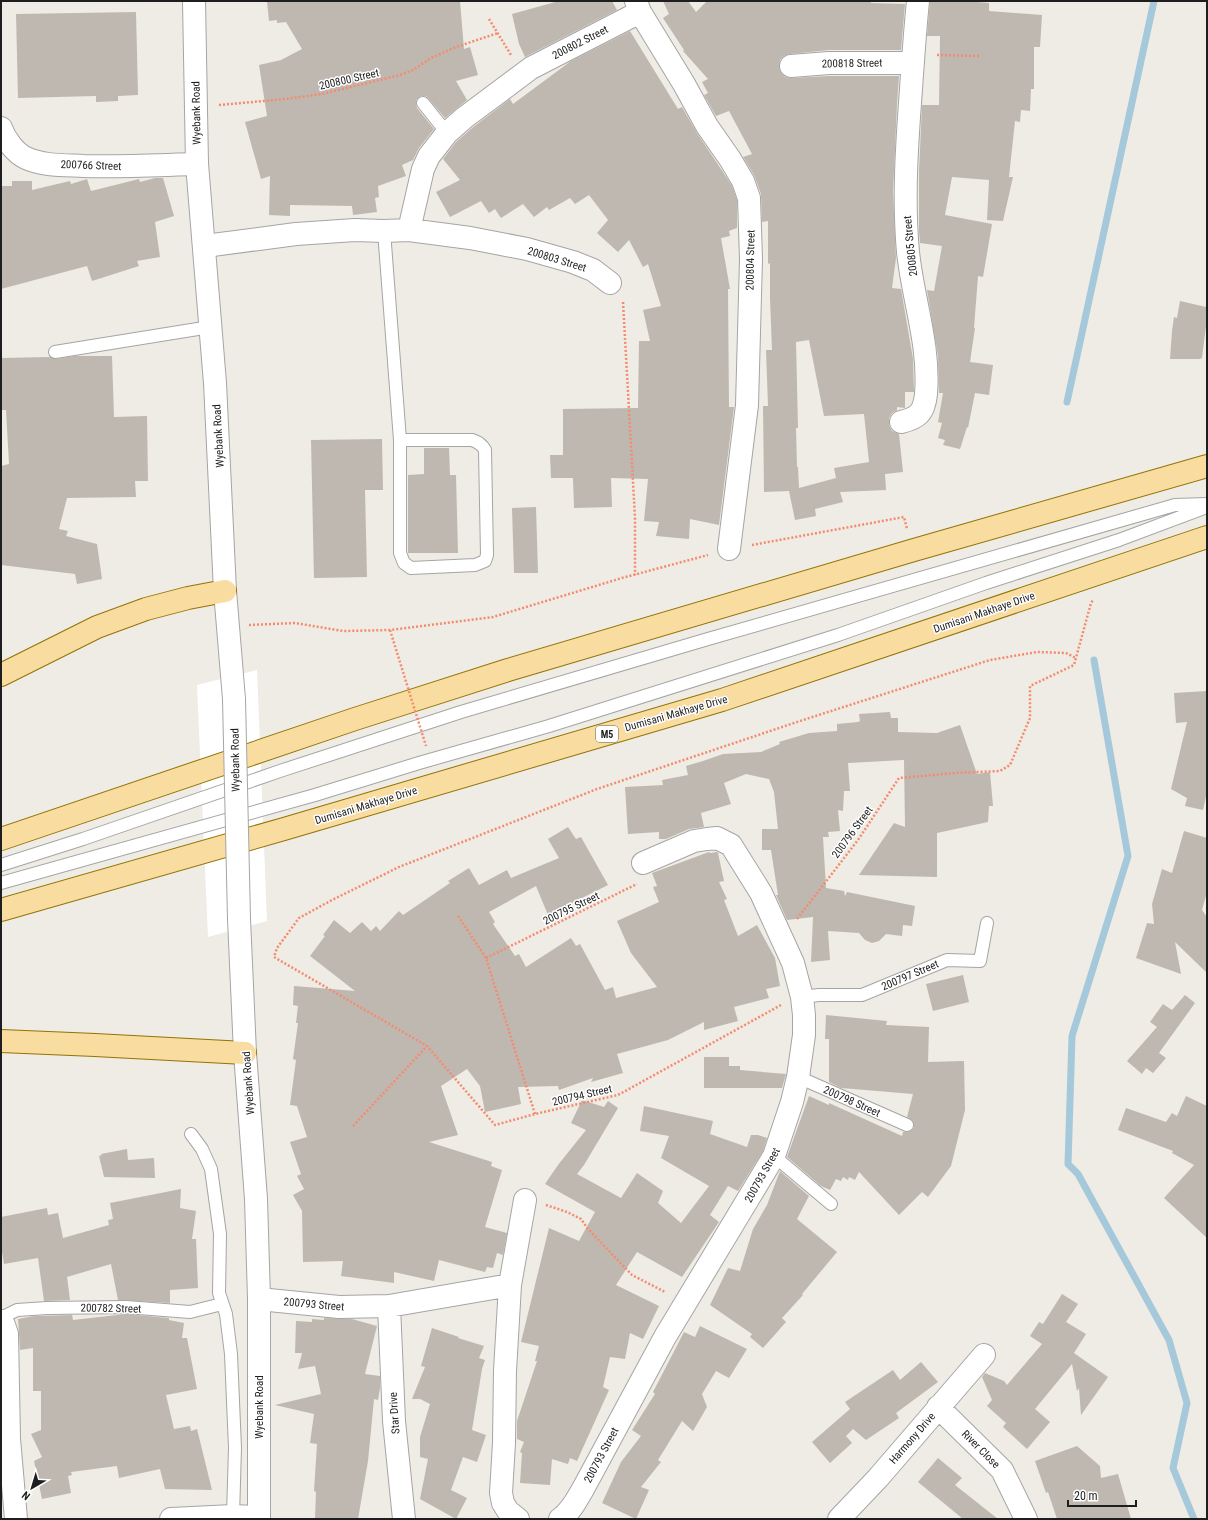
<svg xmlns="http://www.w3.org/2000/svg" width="1208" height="1520" viewBox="0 0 1208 1520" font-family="'Roboto Condensed',sans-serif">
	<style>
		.pier { fill: #fff }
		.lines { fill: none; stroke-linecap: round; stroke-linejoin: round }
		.stream { stroke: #a5c9db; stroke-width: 7 }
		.building { fill: #bfb8b0; fill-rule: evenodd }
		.service-casing { stroke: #a5a5a5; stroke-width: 14 }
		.minor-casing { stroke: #a5a5a5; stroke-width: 24 }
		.tertiary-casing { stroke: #a5a5a5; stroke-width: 24 }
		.primary-casing { stroke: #937305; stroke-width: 24 }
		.path { stroke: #f58b6e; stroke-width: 2.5; stroke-dasharray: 2 2; stroke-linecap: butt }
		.service { stroke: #fff; stroke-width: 12 }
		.minor { stroke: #fff; stroke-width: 22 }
		.tertiary { stroke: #fff; stroke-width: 22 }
		.primary { stroke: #f9dc9f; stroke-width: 22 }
		.tertiary-bridge-casing { stroke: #a5a5a5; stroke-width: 24; stroke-linecap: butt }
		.path-bridge { stroke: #f58b6e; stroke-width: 2.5; stroke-dasharray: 2 2; stroke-linecap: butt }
		.tertiary-bridge { stroke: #fff; stroke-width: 22 }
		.labels { text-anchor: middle; stroke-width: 3; stroke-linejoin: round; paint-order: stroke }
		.shield { fill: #fff; stroke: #626262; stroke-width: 1 }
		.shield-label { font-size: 10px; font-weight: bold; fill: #1e1e1e }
		.street-label { font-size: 11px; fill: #1e1e1e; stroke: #fff }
	</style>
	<rect width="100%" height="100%" fill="#eeece4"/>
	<!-- pier -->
	<path class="pier" d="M257,670l10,251 -59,16 -11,-252z"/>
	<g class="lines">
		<!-- stream -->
		<path class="stream" d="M1067,402l87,-401
			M1094,660l34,196 -56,180 -4,128 10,10 91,166 18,63 -14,65 21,51"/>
	</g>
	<!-- building -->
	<path class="building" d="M267,1h193l4,48 6,-2 8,28 -22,6 11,19 -22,18 -19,-22h-5l-5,4v4l1,4 17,21 -15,19 -6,12 -11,5 4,11 -28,10 1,11 -4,1 2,14 -24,3 -1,-9 -62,-1v11l-21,-1 1,-39 -9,3 -16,-57 22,-6 -8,-51 22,-5 21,-11 -16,-27 -9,1v-3l-8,1z
		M559,1h53l5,9 -92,47 -6,-13 -7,-30z
		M663,1h25l8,11 11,-11h164v2l34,1 -4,46h-72l-39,4 -6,2 -4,4 -1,7 2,6 4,4 7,1 37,-2h70l-2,28 -4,87 3,67 -4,30 9,1 12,70 1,33h-9v16l-8,-1v3l-5,3 -3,5v7l3,6 7,3 4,38 -18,2 1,16 -46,2 3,10 -28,7 1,7 -21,4 -6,-29 -25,1 -1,-86h5l-2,-56h6l-2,-52v-35l-2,1v-43l-6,1 -1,-28 -7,-19 -11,-18 9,-3 -23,-43 -13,5 -12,-21 4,-2 -6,-11 6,-3 -25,-28 1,-1 -21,-32 6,-4zM809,340l15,76 40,-2 5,48 -35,6 2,10 -37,10 -1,-21h-1l-1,-39h2l-2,-86z
		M930,1h35l24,2v8l53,4 -2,32h-6v42h-3l-1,22 -9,-1 -1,12 -5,-1 -6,56h4l-10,44 -16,-1 2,-40 -37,-3 -7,38 47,9 -9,53 -5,-1 -4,52h1l-5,34 23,3 -4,30 -14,-2 -7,35 -1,-1 -7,22 -17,-4 2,-5 -7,-2 4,-15 -4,-1 5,-29h-4l-1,-37 -11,-66 7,1 8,-45 -22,-3 -1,-12v-60l3,-66h17l1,-69h-13z
		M136,12l2,83 -20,1v5l-22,1v-6l-78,2 -2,-84z
		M630,31l48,78 4,-2 15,26 22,33 13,20 5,14v28l-8,3 1,5 -9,2 9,51h-2l1,118h5l-15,118 -29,-6 -1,20 -33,-3 3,-14 -15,-1 4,-42 -37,-1 1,29 -38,1 -1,-30h-22l-1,-23h13v-46l75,-1 1,-67h11l-7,-31 18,-4 -13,-42 -5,3 -14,-27 -11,12 -21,-19 11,-13 -19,-25 -14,9 -5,-6 -21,12 -2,-3 -13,10 -11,-13 -22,14 -6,-9 -6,4 -8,-12 -31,16 -14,-25 24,-12 -17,-21 13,-17 16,-14 38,-29 3,5 58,-43z
		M155,178h8l11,38 -19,6 5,35 -23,4 2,5 -47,15 -5,-15 -86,23v-103h11v-5h20v9l38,-9 1,3 16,-5 4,12 48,-12 1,3z
		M1180,301l26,6 1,11 -5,40 -2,1h-30l2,-28 2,-14 3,1z
		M74,356h38l2,61 33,-1 1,65h-13l1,16 -69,1 -8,31 9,2 -2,5 31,8 5,35 -25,5 -2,-10 -74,-9v-99l8,-2 -3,-54h-5v-52l49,-1 6,2z
		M382,439l1,51h-18l2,87 -53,1 -3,-138z
		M424,448h25l1,27h6l2,78h-50v-78l16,-1z
		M536,507l2,66h-24l-2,-65z
		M1207,691v101l-4,18 -18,-4 2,-8 -16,-9 16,-67 -11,1 -2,-30z
		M890,712l1,6h7v14l39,1 23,-8 17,49 13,-2 3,34h-4l-1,16 -51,11v44l-78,-2 35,-52 11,4 -1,-67 -56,3 2,28h-6l-1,20 -5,-1 2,21 -12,1 1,5h-6l3,51 18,3 1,5 2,-4 68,14 -3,20 -9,-1 -1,11 -16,-2 -7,7 -7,2 -7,-3 -6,-7 -31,-2 2,29 -19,2 2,-45 -26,3 -11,-25h2l-7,-45h-9v-21h16l-4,-37 -5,-13 -23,-5 -22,9 7,21 -30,9 3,14 -15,2 -23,10h-7v-7l-31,2 -3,-47 38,-2 -1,-5 26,-5 -2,-9 17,-5 20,-7 38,-2 19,-8 -1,-2 30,-9 28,-2v-7l21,-2 2,-1 -1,-7z
		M568,827l8,12 5,-2 27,48 -60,30 -12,-29 -47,26 6,10 -2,2 22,32 4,-2 7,13 45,-29 5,8 4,-2 25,46 8,-3 3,11 41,-11 -26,-34 -14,-32 42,-19 -6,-15 4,-1 -5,-13 57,-21 1,1 7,-1 1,1 6,28 -5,1 8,17 -3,1 14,36 19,-11 18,33 5,28 -14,3 3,9 -35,9 4,14 -34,9v-8l-36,18 -51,14 6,19 -32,9 2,-4 -34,12 -1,-4 -40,1 3,17 -36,8 -5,-26 -13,-17 -26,17 17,49 -29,7 63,20 -1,4 11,4 -17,57 22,6 -4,22 -6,-2 -4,15 -6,-1 -2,5 -46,-12 -5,21 -40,-9v11l-53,-7 2,-15 -40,1 -1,-51 -9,-16 11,-6 -7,-13 4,-2 -11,-32 17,-5 -10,-31 -7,-1 6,-45 -3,-1 5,-36h-2l2,-17 -5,-1 1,-19 61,5 -45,-35 15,-20 -2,-1 11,-15 16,13 12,-11 9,9 5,-5 4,5 19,-20 4,4 47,-32 -2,-2 21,-13 10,17 28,-15 4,8 48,-20 -11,-19z
		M1184,831l23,7v54l-5,18 5,7v56l-32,-31 6,32 -45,-16 11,-35 7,1 -2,-20 10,-35 10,4z
		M963,975l6,27 -36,9 -7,-27z
		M1185,995l10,8 -36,50 7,5 -13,15 -7,-5 -4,6 -15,-13 30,-34 -7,-5 13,-18 9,6z
		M826,1015l61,6 -1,4 43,2 -1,35 36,-1 1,49 -14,56 -23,31 -6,-5 -23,23 -40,-43 -4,8 -6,-3 -1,3 -5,-3 -2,4 -5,-2 -6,11 -9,-4 -34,-29 22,-61 20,9v-2l73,33 1,-4h5l6,-4 -1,-7 -6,-4 6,-23 -72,-6 -12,-6v-43h-4z
		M704,1057h25v9h11v4l46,4 -4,14h-78z
		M1186,1096l21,10v132l-43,-40 30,-33 -22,-12 1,-2 -55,-21 8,-22 40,14 6,-9 5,3z
		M582,1100l22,7 4,-6 10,7 -34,57 -7,9 44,24 16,-25 26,18 -5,12 23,20 28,-37 -48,-28 8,-22 -29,-5 4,-25 69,15 -3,13 37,13 4,-12h7l9,3 -4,13 -25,40 -10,-5 -18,29 9,7 -37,55 -45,-25 -21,33 43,21 -16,33 -13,-6 -5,26 -15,-2 -7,30 6,3 -32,71 -7,-3 -2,6 -16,-5 -2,26 -30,-2 2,-30 -2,-1 4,-10 -7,-3v-18l20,-60h-2l4,-15 -18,-4 28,-114 30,13 16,-29 -50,-28 13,-19 28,-35 -15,-7z
		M127,1149l1,11 26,-2 1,20 -51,-1 -5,-21 3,-1 -1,-1z
		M780,1171l29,25 -12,23 40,33 -35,42 1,1 -21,23 4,4 -23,26 -13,-11 2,-3 -42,-29 18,-37 12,3 13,-42 14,-24z
		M181,1189l-1,19 16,3 -4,28h4l2,49 -28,2v13l-52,-3 -7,-36 -44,13 3,23 -26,1 -6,-43 -34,6 -3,-18v-29l46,-9 1,7 10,-2 5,25 46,-13 -1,-5 5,-1 -3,-16z
		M1062,1294l16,10 -12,18 20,12 -12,19 34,24 -27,38 -2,-27 -2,3 -5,-27 -37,45 15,13 -23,27 -24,-22 3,-4 -19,-17 5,-6 -10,-23 3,-4 19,8 3,4 35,-41 -12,-8 9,-14 4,2z
		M126,1314l43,4v2l15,3 -2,15h5l10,51 -31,6 8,34 16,-3 1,5 6,-2 15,61 -47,-1 -5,-20 -41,9 -2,-12 -46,6 1,3 -4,1 3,17 -29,6 -8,-38 8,-4 -11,-23 10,-4v-39h-8v-43l-13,2 -2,-31 16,-3 38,-1 1,5z
		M324,1318l28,1 25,7 -12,48 15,2v12l-2,12 -4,-1 -6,62 -10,58h-43l1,-27 -2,-1 3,-47 -7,-1 4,-29 -39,-9 46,-11 -6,-28 -17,3 4,-16h-7l1,-32 16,1v-3l12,1z
		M700,1326l47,23 -18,29 -13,-7 -14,23 5,13 -14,24 -11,-10 -24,39 3,2 -20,25 8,3 -13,29 -34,-16 19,-41 20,-26 -9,-6 23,-36 -2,-2 31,-60 11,5z
		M432,1328l27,9 -1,1 26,8 -5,12 6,2 -3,9 -10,61 14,5 -9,27 -14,-5 -12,33 16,8 -11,21 -36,-20 8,-40 -8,-2v-20l10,-33 -10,-5h-8l13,-32 -4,-1z
		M921,1362l17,20 -42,31 3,5 -33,22 -13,-11 -7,7 6,7 -22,20 -18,-21 38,-33 -5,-7 48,-32 7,10z
		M1077,1446l23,20 1,12 17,-4 13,45h-74l-9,-27 -2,1 -11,-32z
		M938,1458l24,20 -7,7 43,34h-35l-45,-37z"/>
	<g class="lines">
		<!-- service casing -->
		<g class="service-casing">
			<path id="service" d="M423,103l24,30
				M384,231l16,209v113l4,10 7,5 64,-3 10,-4 2,-6 -2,-105c-3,-6 -7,-8 -13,-10h-72
				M55,352l155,-25
				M1,865l82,-26 197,-68 181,-59 247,-73 467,-134 32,-1
				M1,883l314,-88 104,-32 130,-37 289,-91 148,-52 133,-43 88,-33
				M802,997l17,-2h43l85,-35 33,1 7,-38
				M798,1077l109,48
				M191,1134l11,15 9,20 9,65 -1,59 7,21 5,40 4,94 -2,68
				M774,1156l57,48
				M1,1318l16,-8 30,-2 79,-1 64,5 32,-8"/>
		</g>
		<!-- minor casing -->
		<g class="minor-casing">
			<path id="minor" d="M636,1l4,11 44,72 23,42 23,33 13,22 6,17 2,61 -4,146 -18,144
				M791,66l38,-3h84
				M1,128c4,11 14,25 25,30 17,8 39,7 58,8 38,1 75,-1 113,-2
				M409,230l14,-61 6,-13 18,-23 17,-15 67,-50 109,-56
				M205,246l91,-12 59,-4 29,1 25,-1 61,8 57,11 46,13 20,8 17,13
				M901,422c17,-4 23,-9 25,-28 4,-49 -13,-94 -18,-142 -5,-54 -1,-109 3,-163 2,-29 4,-59 7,-88
				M259,1299l80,8 50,-1 121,-21
				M389,1306l5,115 10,98
				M1,1321l3,4 3,9 2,105 7,80
				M938,1407l64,63 24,49
				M171,1519l62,-3 26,1
				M518,1519l-10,-8 -5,-8 -2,-10 3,-50 1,-72 5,-86 15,-85
				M560,1519c11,-7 17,-20 23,-30l82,-152 109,-181 18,-54 6,-25 6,-42v-20l-2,-18 -9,-34 -32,-70 -30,-48 -14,-7 -10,1 -13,2 -51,22
				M839,1519l39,-41 106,-123"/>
		</g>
		<!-- tertiary casing -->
		<g class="tertiary-casing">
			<path id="tertiary" d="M194,1l3,163 18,219 10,208 9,108
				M239,919l6,134 11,146 3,100v220"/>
		</g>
		<!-- primary casing -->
		<g class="primary-casing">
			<path id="primary" d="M1,675l96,-48 49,-18 42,-11 37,-7
				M1,839l354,-120 153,-49 406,-120 293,-84
				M1,910l283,-81 438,-129 485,-163
				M1,1041l94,4 150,8"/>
		</g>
		<!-- path -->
		<path class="path" d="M489,19l22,36
			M937,55l43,1
			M219,105l67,-6 36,-5 78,-19 13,-5 18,-12 25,-11 42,-14
			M623,302l12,216v57
			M752,545l152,-28 3,12
			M249,625l46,-2 48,8 47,-1 103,-13 129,-39 86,-23
			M458,916l28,42 49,156
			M797,919l61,-79 41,-62 56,-5 45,-2 10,-6 20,-47v-32l44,-21 17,-62 2,-3
			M486,958l151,-74
			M781,1005l-163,90 -83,19 -40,11 -68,-79 -153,-89 3,-9 22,-30 33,-18 67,-33 198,-78 203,-68 190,-61 47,-8 29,1 10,5
			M353,1126l74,-80
			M546,1205l21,7 14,7 7,10 44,46 33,17"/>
		<!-- service -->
		<use href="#service" class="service"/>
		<!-- minor -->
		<use href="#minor" class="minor"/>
		<!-- tertiary -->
		<use href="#tertiary" class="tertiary"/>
		<!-- primary -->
		<use href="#primary" class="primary"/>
		<!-- tertiary-bridge casing -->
		<g class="tertiary-bridge-casing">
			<path id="tertiary-bridge" d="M234,699l5,220"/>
		</g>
		<!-- path-bridge -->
		<path class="path-bridge" d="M390,630l36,116"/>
		<!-- tertiary-bridge -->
		<use href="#tertiary-bridge" class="tertiary-bridge"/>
	</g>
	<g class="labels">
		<!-- shield labels -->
		<rect class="shield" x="596" y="726" width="22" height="16" rx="3"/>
		<g class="shield-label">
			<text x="607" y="738">M5</text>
		</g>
		<!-- street labels -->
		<g class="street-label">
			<text transform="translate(580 42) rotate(-27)" y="4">200802 Street</text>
			<text transform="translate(852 63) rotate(-1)" y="4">200818 Street</text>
			<text transform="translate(349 79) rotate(-13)" y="4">200800 Street</text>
			<text transform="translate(196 113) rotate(-91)" y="4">Wyebank Road</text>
			<text transform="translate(91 165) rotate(2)" y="4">200766 Street</text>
			<text transform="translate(910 246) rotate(-96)" y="4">200805 Street</text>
			<text transform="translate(557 259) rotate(17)" y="4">200803 Street</text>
			<text transform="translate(750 260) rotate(-89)" y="4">200804 Street</text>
			<text transform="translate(218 436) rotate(-93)" y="4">Wyebank Road</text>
			<text transform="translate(984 612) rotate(-19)" y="4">Dumisani Makhaye Drive</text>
			<text transform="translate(676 713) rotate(-16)" y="4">Dumisani Makhaye Drive</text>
			<text transform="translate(235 760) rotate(-91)" y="4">Wyebank Road</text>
			<text transform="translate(366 805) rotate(-17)" y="4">Dumisani Makhaye Drive</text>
			<text transform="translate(852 832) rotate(-54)" y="4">200796 Street</text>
			<text transform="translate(571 908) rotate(-26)" y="4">200795 Street</text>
			<text transform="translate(910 975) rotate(-23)" y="4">200797 Street</text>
			<text transform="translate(248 1083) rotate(-94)" y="4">Wyebank Road</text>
			<text transform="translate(582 1095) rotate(-13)" y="4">200794 Street</text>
			<text transform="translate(852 1101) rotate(24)" y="4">200798 Street</text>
			<text transform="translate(762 1175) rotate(-61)" y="4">200793 Street</text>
			<text transform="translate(314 1304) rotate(5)" y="4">200793 Street</text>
			<text transform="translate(111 1308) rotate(1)" y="4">200782 Street</text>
			<text transform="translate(259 1407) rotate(-90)" y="4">Wyebank Road</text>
			<text transform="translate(394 1413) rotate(-94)" y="4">Star Drive</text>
			<text transform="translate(912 1438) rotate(-49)" y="4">Harmony Drive</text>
			<text transform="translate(981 1449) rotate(45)" y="4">River Close</text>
			<text transform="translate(601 1455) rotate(-62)" y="4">200793 Street</text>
		</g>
	</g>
	<!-- border -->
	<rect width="1208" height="1520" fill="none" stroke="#1e1e1e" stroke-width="4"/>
	<!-- north arrow -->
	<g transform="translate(32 1488) rotate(218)" stroke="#ffffff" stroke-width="3" paint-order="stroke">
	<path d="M0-3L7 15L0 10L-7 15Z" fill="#1e1e1e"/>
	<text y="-6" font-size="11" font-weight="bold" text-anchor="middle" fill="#1e1e1e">N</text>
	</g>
	<!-- scale -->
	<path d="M1068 1500v6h68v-6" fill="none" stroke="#1e1e1e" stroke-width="2"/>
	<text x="1074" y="1500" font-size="12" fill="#1e1e1e" stroke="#ffffff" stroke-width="3" paint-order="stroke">20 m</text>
</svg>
